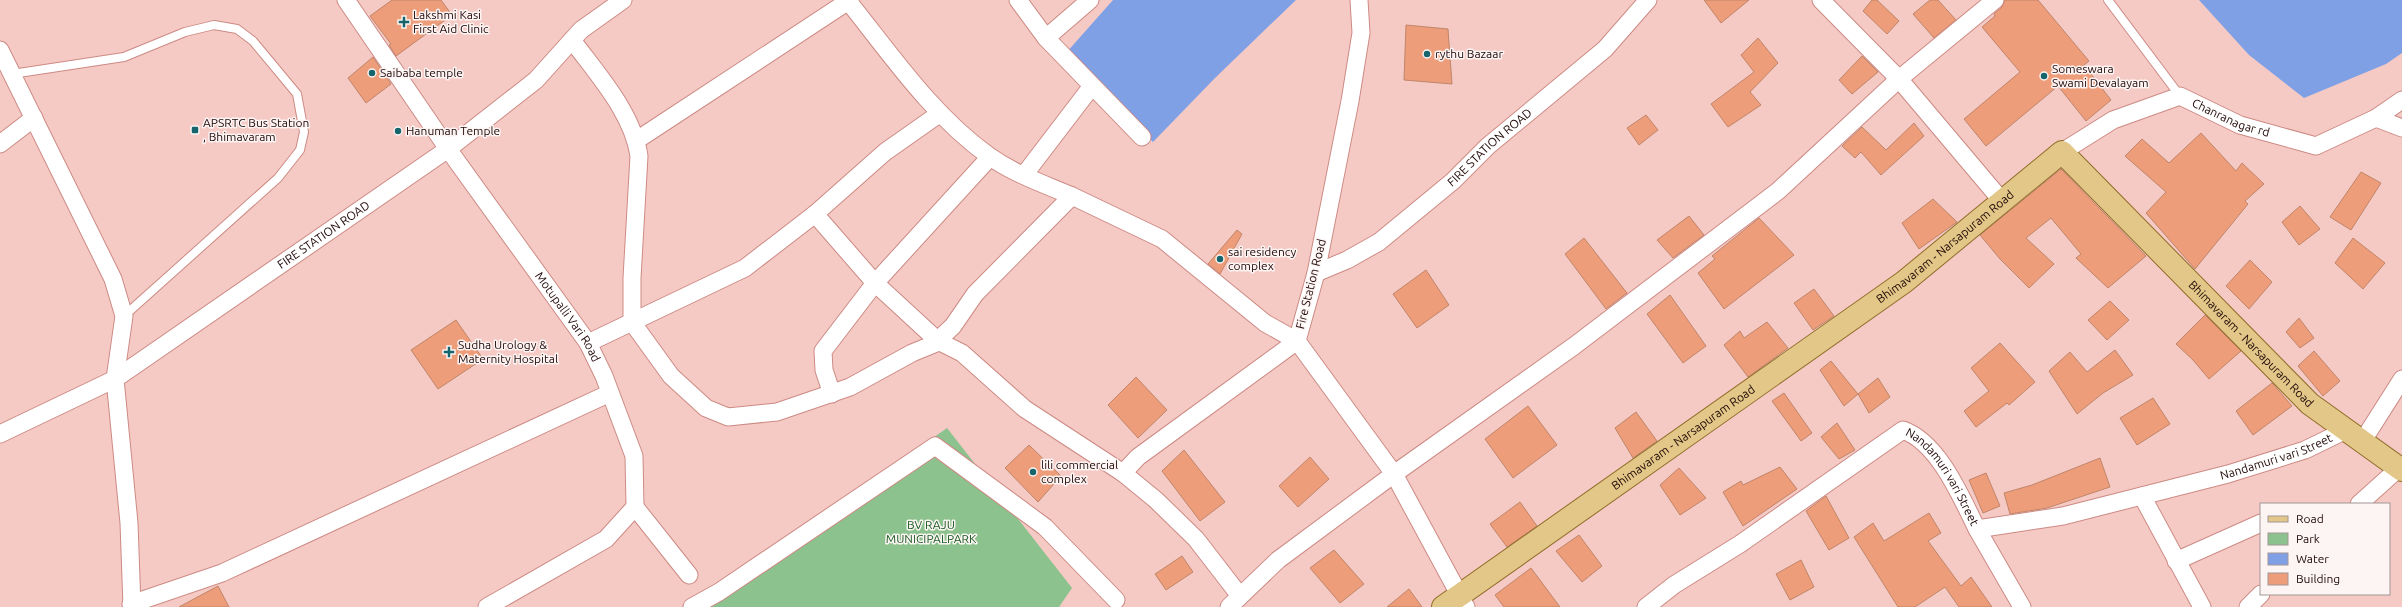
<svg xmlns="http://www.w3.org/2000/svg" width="2402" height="607" viewBox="0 0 2402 607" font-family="Ubuntu,sans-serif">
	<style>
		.green { fill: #8cc28d }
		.water { fill: #80a0e5 }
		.building { fill: #ed9d79; stroke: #c0856a }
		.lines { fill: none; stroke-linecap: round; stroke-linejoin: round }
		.service-casing { stroke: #cd8a84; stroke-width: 10 }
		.minor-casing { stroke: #cd8a84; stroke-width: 19 }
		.primary-casing { stroke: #916c28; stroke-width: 24 }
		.service { stroke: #fff; stroke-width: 8 }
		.minor { stroke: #fff; stroke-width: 17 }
		.primary { stroke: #e2c788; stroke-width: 22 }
		.poi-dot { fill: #16646c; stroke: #fcf5f4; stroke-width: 1.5 }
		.labels { text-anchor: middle; stroke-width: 3; stroke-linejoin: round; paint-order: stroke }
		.poi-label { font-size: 12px; fill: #200807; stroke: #fcf5f4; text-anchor: start }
		.street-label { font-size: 12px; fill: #200807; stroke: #fcf5f4 }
		.park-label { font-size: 12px; fill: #195a21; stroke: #fcf5f4 }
	</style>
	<rect width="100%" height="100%" fill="#f5cac5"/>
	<!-- green -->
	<path class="green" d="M947,428l125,160 -13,19h-365z"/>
	<!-- water -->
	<path class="water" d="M1113,0h183l-81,78 -62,64 -87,-89z
		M2199,0h203v53l-16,11 -82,34 -55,-43z"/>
	<!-- building -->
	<path class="building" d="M392,0h49l11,15 -56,41 -7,-11 2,-1 -21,-28z
		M1704,0h45l-28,23z
		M1872,0h5l22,21 -12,13 -24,-23z
		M1930,0h8l18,20 -22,18 -21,-24z
		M2005,0h33l51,61 -5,4 27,35 -25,21 -28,-35 -72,60 -22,-27 56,-47 -38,-45 13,-11 -1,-2 8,-7z
		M1406,25l42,4 4,55 -48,-4z
		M1758,38l20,25 -28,29 11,13 -33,22 -17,-23 43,-32 -13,-17z
		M1862,56l16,16 -26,22 -13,-14z
		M373,57l18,27 -25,19 -18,-25z
		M1646,115l12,15 -19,15 -12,-17z
		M1914,123l10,13 -43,39 -20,-23 -6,6 -13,-12 20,-19 24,23z
		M2201,133l35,38 6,-8 22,21 -19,17 3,3 -53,65 -49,-56 20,-21 -41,-36 17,-17 27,24z
		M2061,169l85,87 -38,32 -32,-30 5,-4 -30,-36 -25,20 28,26 -25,24 -29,-29 -20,-24z
		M2361,172l20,11 -30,47 -21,-13z
		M1933,199l24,23 -38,27 -17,-26z
		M2300,206l20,23 -21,16 -17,-23z
		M1689,216l15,19 -31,23 -16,-18z
		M1759,218l35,37 -70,54 -26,-36 17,-14 -3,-3z
		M1237,230l5,4 -22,40 -12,-10z
		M1584,238l43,55 -21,16 -41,-55z
		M2353,238l32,25 -22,26 -28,-26z
		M2250,260l22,22 -23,27 -23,-23z
		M1426,270l23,35 -32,23 -24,-34z
		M1814,289l20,27 -21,14 -19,-27z
		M1670,295l36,51 -23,17 -36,-49z
		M2110,301l19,19 -22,20 -19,-20z
		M2205,315l36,36 -32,28 -16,-19 -17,-16z
		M2299,318l15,20 -14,10 -14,-16z
		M456,320l27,39 -45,30 -27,-39z
		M1767,322l21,26 -40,29 -24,-32 16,-14 4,7z
		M2000,343l35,39 -26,23 -2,-2 -31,24 -12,-16 25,-20 -18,-23z
		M2115,350l18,25 -30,18 -26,21 -28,-43 21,-19 17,20z
		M2314,351l26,30 -17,15 -25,-30z
		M1831,361l27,33 -14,12 -24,-36z
		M1136,377l31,33 -29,28 -30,-33z
		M1878,378l12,19 -21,16 -11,-19z
		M2272,383l20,23 -39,29 -17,-24z
		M1784,393l28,40 -11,8 -29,-40z
		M2153,398l17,26 -33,21 -17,-27z
		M1528,406l29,39 -44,33 -28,-39z
		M1636,412l21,29 -24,17 -18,-30z
		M1837,423l18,27 -16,9 -18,-22z
		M1029,445l32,31 -23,26 -33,-34z
		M1184,450l41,52 -25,19 -38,-50z
		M1310,457l19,22 -31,28 -19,-21z
		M2100,458l10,29 -63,21 -37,6 -6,-21 28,-8z
		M1780,467l17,22 -54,37 -20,-34 18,-11 2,4z
		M1679,468l27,30 -26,17 -20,-30z
		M1986,473l14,33 -17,7 -14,-33z
		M1826,496l23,42 -20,12 -23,-39z
		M1520,502l17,24 -30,21 -17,-23z
		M1929,513l12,20 -13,8 33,45 10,-9 21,30h-33l-14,-20 -30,20h-17l-44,-70 19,-14 11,18z
		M1579,535l23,31 -20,16 -26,-31z
		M1334,550l30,34 -24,19 -30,-35z
		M1182,556l11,16 -27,18 -11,-16z
		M1801,560l13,27 -24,13 -14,-26z
		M1531,568l29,39h-56l-9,-12z
		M218,586l11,21h-50z
		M1409,589l13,18h-35z"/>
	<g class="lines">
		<!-- service casing -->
		<g class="service-casing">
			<path id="service" d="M2108,0l72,96
				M12,74l112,-17 61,-25 29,-7 23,4 16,12 44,53 7,38 -4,18 -22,28 -154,138"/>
		</g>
		<!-- minor casing -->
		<g class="minor-casing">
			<g id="minor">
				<path id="s1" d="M346,0l102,149 140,194 16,33 30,80 1,51 -29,32 -119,68"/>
				<path d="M1018,0l28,38 96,99"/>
				<path d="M1359,0l2,33 -11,68 -34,172 -19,68 97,133 72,133"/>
				<path d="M1821,0l78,79 103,122"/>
				<path d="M848,1c44,55 84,114 141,155 25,18 55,28 83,40"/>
				<path d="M1046,38l44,-38"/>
				<path d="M572,40c25,34 61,73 67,116l-7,122v44l113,-54 70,-54 70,-62 54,-38"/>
				<path d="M0,50l113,229 11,37 -9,63 14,144 3,84"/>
				<path d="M2376,118l26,10"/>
				<path d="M637,140l213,-140"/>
				<path d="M0,144l34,-26"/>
				<path id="s2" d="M2062,152l51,-32 67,-24 60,29 76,21 60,-28 26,-18"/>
				<path d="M1024,175l68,-89"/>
				<path d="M815,214l60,69 63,58 24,12 63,56 98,64 33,27 40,39 44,57"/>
				<path id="s3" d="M1316,273l31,-13 32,-18 74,-61 35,-35 117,-97 43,-49"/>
				<path d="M588,343l44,-21 39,54 35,32 22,9 49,-5 73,-25 62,-34 22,-9 19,-18 22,-32 97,-98 90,43 103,84 32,18 -159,116 -15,16"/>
				<path d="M832,394l-8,-24 -1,-19 52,-68 115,-126"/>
				<path id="s4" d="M0,434l115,-55 333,-230 88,-69 45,-50 42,-30"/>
				<path d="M2362,442l40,-63"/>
				<path d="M2142,496l60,111"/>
				<path d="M2359,504l40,-36"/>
				<path d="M635,507l54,68"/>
				<path d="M1977,529l45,78"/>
				<path d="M2176,561l85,-38"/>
				<path d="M131,604l91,-31 388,-180"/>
				<path d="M692,607l27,-15 216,-146 110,81 71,73"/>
				<path d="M1229,607l49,-47 116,-86 180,-128 204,-155 121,-112 96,-79"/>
				<path id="s5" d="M1646,607l28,-22 66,-41 163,-114c36,13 58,67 74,99l86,-13 165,-42 77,-24 41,-20"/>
				<path d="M2248,607l13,-13"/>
			</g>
		</g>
		<!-- primary casing -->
		<g class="primary-casing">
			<g id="primary">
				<path id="s6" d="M1443,607l461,-325 158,-130 248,252 92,66"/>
			</g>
		</g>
		<!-- service -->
		<use href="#service" class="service"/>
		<!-- minor -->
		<use href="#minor" class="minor"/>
		<!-- primary -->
		<use href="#primary" class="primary"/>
	</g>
	<!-- markers -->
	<g class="poi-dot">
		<path d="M402 16h4v4h4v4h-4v4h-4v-4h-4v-4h4z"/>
		<circle cx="1427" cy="54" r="4"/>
		<circle cx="372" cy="73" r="4"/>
		<circle cx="2044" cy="76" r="4"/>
		<rect x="191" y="126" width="8" height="8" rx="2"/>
		<circle cx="398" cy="131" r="4"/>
		<circle cx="1220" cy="259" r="4"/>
		<path d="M447 346h4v4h4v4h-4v4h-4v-4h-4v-4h4z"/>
		<circle cx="1033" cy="472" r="4"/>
	</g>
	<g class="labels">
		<!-- poi labels -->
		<g class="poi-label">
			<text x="413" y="19">Lakshmi Kasi<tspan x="413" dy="14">First Aid Clinic</tspan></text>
			<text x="1435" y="58">rythu Bazaar</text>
			<text x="2052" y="73">Someswara<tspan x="2052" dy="14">Swami Devalayam</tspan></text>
			<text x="380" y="77">Saibaba temple</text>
			<text x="203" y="127">APSRTC Bus Station<tspan x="203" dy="14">, Bhimavaram</tspan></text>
			<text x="406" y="135">Hanuman Temple</text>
			<text x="1228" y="256">sai residency<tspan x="1228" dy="14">complex</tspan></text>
			<text x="458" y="349">Sudha Urology &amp;<tspan x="458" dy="14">Maternity Hospital</tspan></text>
			<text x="1041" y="469">lili commercial<tspan x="1041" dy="14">complex</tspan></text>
		</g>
		<!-- street labels -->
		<g class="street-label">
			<text dy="4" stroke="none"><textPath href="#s2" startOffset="187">Chanranagar rd</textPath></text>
			<text dy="4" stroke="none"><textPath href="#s3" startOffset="216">FIRE STATION ROAD</textPath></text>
			<text dy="4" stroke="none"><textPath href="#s4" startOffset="381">FIRE STATION ROAD</textPath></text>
			<text dy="4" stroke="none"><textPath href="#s6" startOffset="618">Bhimavaram - Narsapuram Road</textPath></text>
			<text transform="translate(1311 284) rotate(-76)" y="4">Fire Station Road</text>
			<text dy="4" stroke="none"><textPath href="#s1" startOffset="387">Motupalli Vari Road</textPath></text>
			<text dy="4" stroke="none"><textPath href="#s6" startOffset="1038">Bhimavaram - Narsapuram Road</textPath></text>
			<text dy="4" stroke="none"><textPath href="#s6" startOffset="294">Bhimavaram - Narsapuram Road</textPath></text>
			<text dy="4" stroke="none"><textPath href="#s5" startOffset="747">Nandamuri vari Street</textPath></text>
			<text dy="4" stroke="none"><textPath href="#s5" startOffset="375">Nandamuri vari Street</textPath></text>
		</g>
		<!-- park labels -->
		<g class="park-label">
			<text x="931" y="529">BV RAJU<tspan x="931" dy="14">MUNICIPALPARK</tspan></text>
		</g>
	</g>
	<!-- legend -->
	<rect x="2260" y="503" width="130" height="92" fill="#fcf5f4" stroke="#a49695"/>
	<rect x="2268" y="516" width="20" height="6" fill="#e2c788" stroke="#a49695"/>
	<text x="2296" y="523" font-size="12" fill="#200807">Road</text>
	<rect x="2268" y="533" width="20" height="12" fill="#8cc28d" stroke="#a49695"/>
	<text x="2296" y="543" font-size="12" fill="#200807">Park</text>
	<rect x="2268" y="553" width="20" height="12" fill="#80a0e5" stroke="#a49695"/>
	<text x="2296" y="563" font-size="12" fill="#200807">Water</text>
	<rect x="2268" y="573" width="20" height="12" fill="#ed9d79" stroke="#a49695"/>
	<text x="2296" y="583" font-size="12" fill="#200807">Building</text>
</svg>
